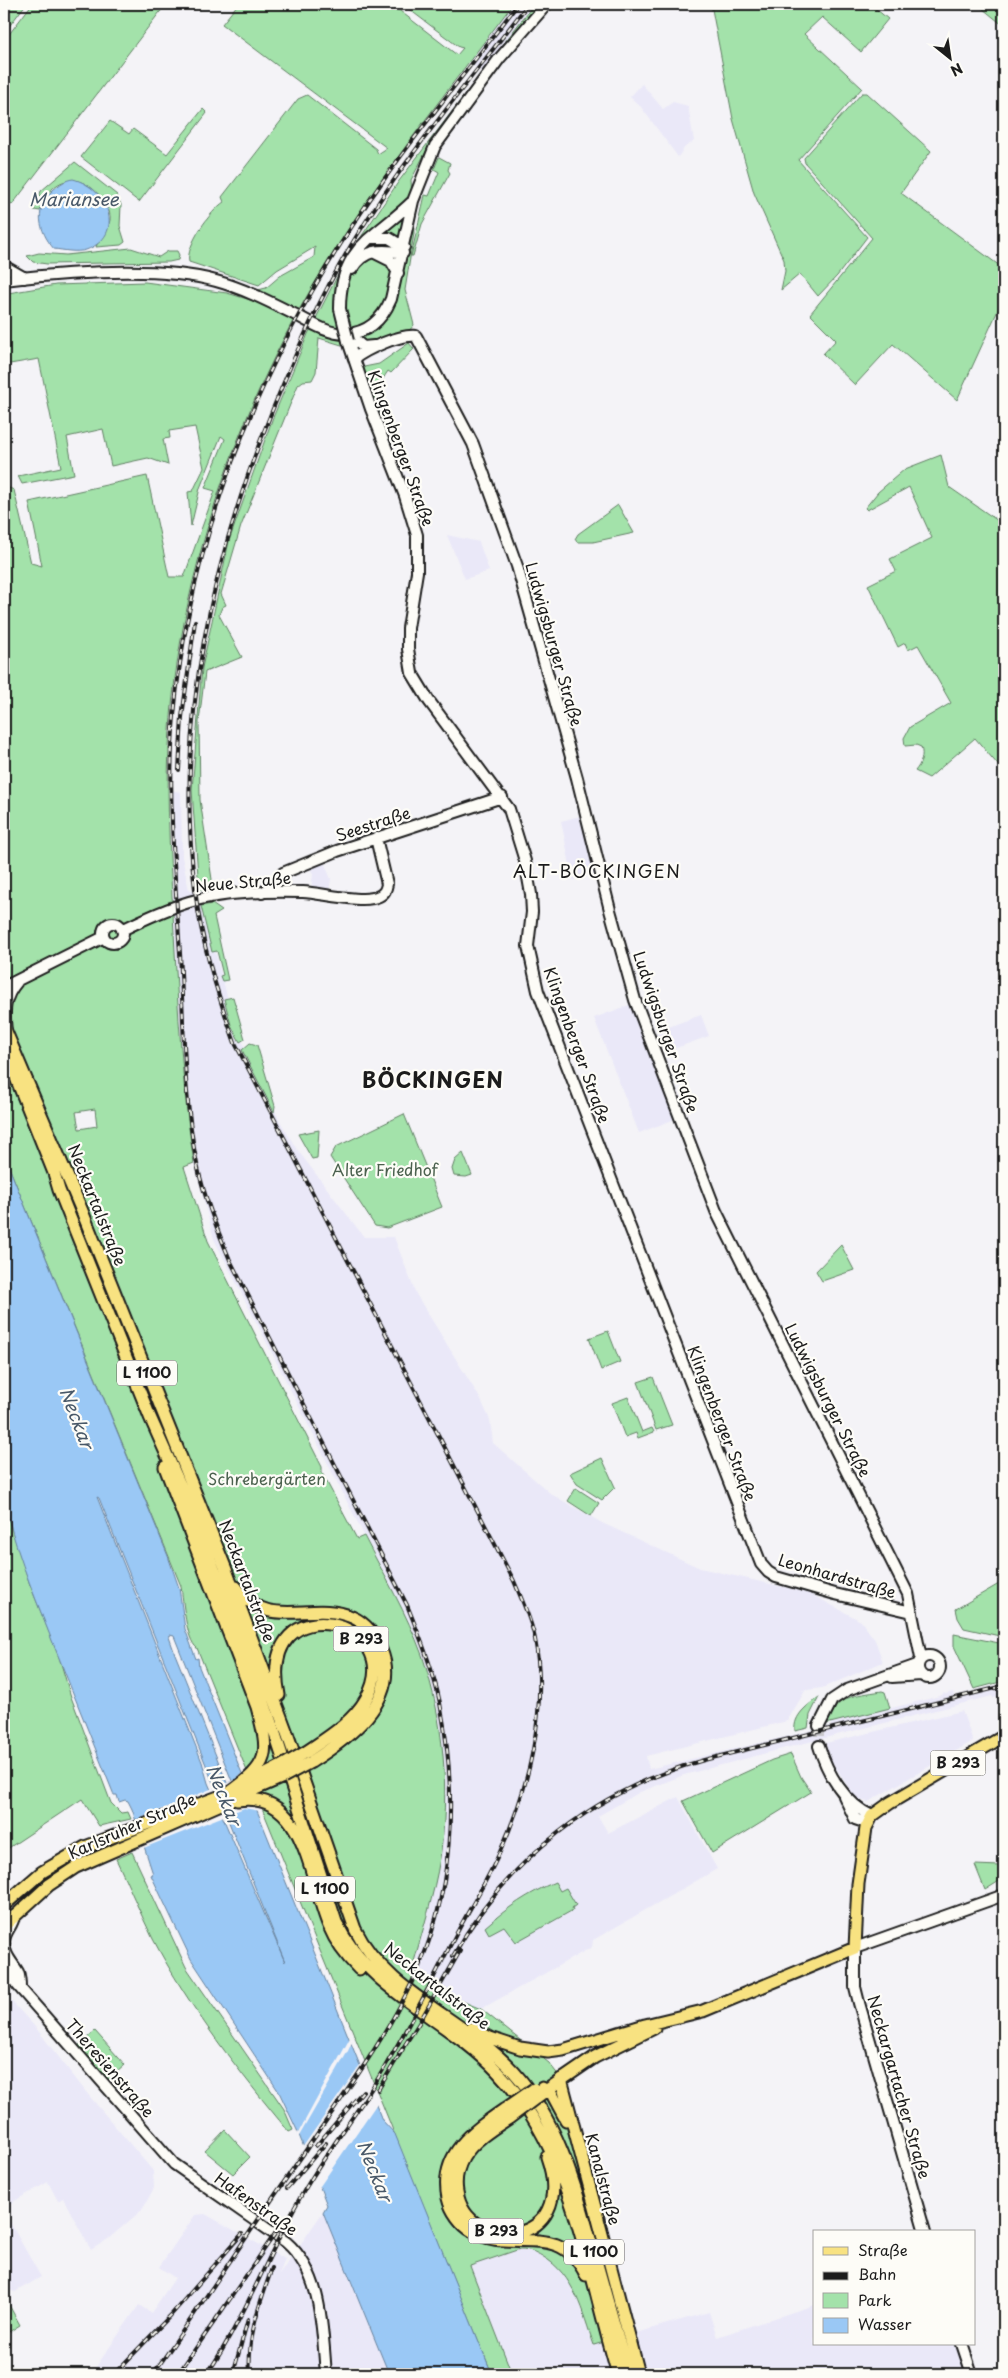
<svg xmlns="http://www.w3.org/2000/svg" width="1008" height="2378" viewBox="0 0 1008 2378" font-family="'Playpen Sans',sans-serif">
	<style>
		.built { fill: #eae8f8 }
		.green { fill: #a3e2aa; stroke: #607f63; fill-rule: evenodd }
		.water { fill: #9ac8f5; stroke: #68839e; fill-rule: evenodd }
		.pier { fill: #f4f3f7 }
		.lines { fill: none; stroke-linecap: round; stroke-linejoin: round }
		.secondary-tunnel { stroke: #c9c8cb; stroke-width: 10; stroke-dasharray: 10 5; stroke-linecap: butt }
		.secondary-casing { stroke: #1c1c1c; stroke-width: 14 }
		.primary-casing { stroke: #1c1c1c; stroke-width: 15 }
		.secondary { stroke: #fdfcf7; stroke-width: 10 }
		.primary { stroke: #f8e281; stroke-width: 11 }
		.rail-casing { stroke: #1c1c1c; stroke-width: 4 }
		.rail { stroke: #fdfcf7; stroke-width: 2; stroke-dasharray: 5.5; stroke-linecap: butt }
		.secondary-bridge-casing { stroke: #1c1c1c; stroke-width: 14; stroke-linecap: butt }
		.primary-bridge-casing { stroke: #1c1c1c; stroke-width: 15; stroke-linecap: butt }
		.secondary-bridge { stroke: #fdfcf7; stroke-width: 10 }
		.primary-bridge { stroke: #f8e281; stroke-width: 11 }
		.labels { text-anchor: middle; stroke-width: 4.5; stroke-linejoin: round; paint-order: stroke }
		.shield { fill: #fdfcf7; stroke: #605f5e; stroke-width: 1 }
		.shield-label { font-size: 15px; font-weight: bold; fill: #1c1c1c }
		.street-label { font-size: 16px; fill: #1c1c1c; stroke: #fdfcf7 }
		.park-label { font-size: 16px; fill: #4b614e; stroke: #fdfcf7 }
		.water-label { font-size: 18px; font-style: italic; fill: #485868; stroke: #fdfcf7 }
		.neighbourhood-label { font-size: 18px; letter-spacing: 1px; fill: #1c1c1c; stroke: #fdfcf7 }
		.district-label { font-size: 21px; font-weight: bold; letter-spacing: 1px; fill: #1c1c1c; stroke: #fdfcf7 }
	</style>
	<rect width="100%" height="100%" fill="#f4f3f7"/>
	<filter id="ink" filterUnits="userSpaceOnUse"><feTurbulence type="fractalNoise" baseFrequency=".02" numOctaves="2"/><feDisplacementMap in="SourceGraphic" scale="10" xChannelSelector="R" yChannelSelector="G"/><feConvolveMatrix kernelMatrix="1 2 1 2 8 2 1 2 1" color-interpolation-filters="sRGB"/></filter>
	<g filter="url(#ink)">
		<!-- built -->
		<path class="built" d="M513,4h21l-52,68 -13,-10z
			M642,84l21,25 10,-7 15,4 6,35 -9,6 -7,10 -37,-50 -11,-10z
			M447,535l32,7 10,29 -24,8z
			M169,790l12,2 1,65 7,33h10l36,136 45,95 16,27 68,89h30l22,57 65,106 9,20 3,23 58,51 51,29 98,45 109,25 52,28 14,19 8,22 -61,26 -22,3h5l-18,30 -141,35 3,13 182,-43v-3l109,-27 4,-3 1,1 8,-2 1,4 50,-13v12l-11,3 -1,-2 -199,50 -109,29 -44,17 -42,24 10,17 70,-36 39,72 -124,71 -1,7 -111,62 -24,-10 -45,-30 28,-110 5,-48 -5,-83 -18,-73 -14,-33 -194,-383 -20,-76 -7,-44 -11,-141z
			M580,816l15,58 -22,6 -12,-59z
			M324,862l7,17 -2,12 -18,-1 2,-16 -3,-6z
			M632,1004l43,115 -36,14 -45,-115z
			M701,1015l8,21 -44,16 -8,-21z
			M962,1711l11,30 -105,61 -8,-2 -8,-7 -21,-33 -5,-15v-2z
			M4,1993l32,35 50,64 67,79 1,17 -12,22 -34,29 -17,11 -28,-52 -5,3 -10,-19 -37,21 -7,-13z
			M323,2212l66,162h-298l48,-69 12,8 24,-35 -16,-11 36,-52 10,-1 80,45 -6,16z
			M4,2216l2,4 2,-1 33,58 -26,15 -11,-3z
			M521,2249l16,4 18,10 8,9 9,12 22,61 115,-33 8,25 97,-32v39h144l11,30h-457l-43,-108z"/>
		<!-- green -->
		<path class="green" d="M4,4h22l-22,29z
			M32,4h134l-154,201 -8,-5v-159z
			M238,4h153l66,51 6,-7 -4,-1 -57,-43h111c-75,99 -153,197 -214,306l-41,-20 8,-2 14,-12 34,-19 1,-10 -38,23 -18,15 -70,-23c-4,-16 22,-52 35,-60l-2,-5 76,-98 9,-4 69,54 2,5 9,-6 -165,-124z
			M534,4h7l-109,136 -21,40 3,53 -9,57 9,35 -7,8 -46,18 -42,-13 -3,34 -4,8 -9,1 -5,4 -57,141 -20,68 5,11 -4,2 -3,8 23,42 -37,15 -6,50 1,78 13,86 -14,4 -7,-100 10,-122 27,-127 43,-121 36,-86 38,-75 53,-78z
			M711,4h159l18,15 -27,33 -39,-35 -18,17 58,54 -64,72 69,77 -30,39 -19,20 -18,-22 -19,16 4,-19 -1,-11 -30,-67 -21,-74z
			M977,4h27v22z
			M862,93h5l64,58 -30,42 103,76v28l-47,103 -64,-56 -38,41 -32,-31 13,-14 -26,-26 62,-76 -67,-75 -1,-5z
			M203,109l4,4 -68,89 -58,-45 29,-36 19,13 4,-5 34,25z
			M439,157l11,6 -2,7 2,3 -28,51 -9,32h-2l14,-61 4,1 10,-24 -5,-3z
			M75,162l42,33 4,10 -1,21 5,16 -4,3 -25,2c3,-10 12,-16 14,-27 1,-9 -5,-18 -10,-24 -23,-27 -51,-17 -60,15l-6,-1 7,-19z
			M131,248l28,9 9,-6h9l2,4 -1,5 -9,2 -122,2 -14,-2 -6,-6 12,-3 27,2z
			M145,282l82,11 27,8 40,18c-70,130 -118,280 -125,427 -3,62 2,126 5,187 4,77 8,154 20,230l-10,4 24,74 114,226v6l35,66 7,-3c20,39 43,78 58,119 22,65 28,136 18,203 -6,37 -18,74 -28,111l45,30 24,10 68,54 17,22 68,248 -40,12c-12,-33 -19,-70 -52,-89 -7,-4 -13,-7 -22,-7l-50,17 42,108h-20l-295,-726c-11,-8 -14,-48 -16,-62l-177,-431v-669l10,4 17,73 11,3 -13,-64 118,-26 22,101h15l31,-86 -10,-3 20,-49 -4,-3 -21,52 -9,38 -3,-34 5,-1 11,-23 -9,-41 -26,4 1,7 -7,1 5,26 -20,-7 -37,8 -8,-37 -36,8 7,37 -52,10 -4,-8 43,-9 -22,-108 -35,6v-57l4,-15 48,-8zM95,1109l2,17 -18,3 -3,-17z
			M409,343l5,6 -23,24 -3,-2c-16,23 -11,32 -4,57l-3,1 -10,-25 1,-9 -5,-5 -8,-22 20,-4z
			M941,455l8,32 55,38v247l-29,-34 -46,40 -14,-7c6,-7 9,-15 6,-24l-5,-2 -11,1 -1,-8 6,-11 41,-24 -33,-58 -10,5 -3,-7 -7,4 -30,-62 28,-14 -6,-12 42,-21 -23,-51 -42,23 -2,-2 13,-16 27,-23z
			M618,505l16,28 -41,9h-16l-2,-3 3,-5z
			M212,904l10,7 -8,5 14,64 -6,1 -2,-5 3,-1 -6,-24 -5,1 -11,-46z
			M233,997l12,42 -5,3 -9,-17 -7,-26z
			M250,1043l7,2 18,61 -1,6 -32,-62z
			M404,1114l38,93 -55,21 -12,-2 -45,-69 6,-10z
			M319,1130l-2,28 -5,1 -14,-25z
			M463,1153l9,22 -6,2 -12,-1 -2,-7 3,-9z
			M841,1245l13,25 -32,11 -6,-10z
			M608,1331l12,31 -19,8 -12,-32z
			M653,1377l19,48 -16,5 -18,-48z
			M628,1397l14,35 10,-4 2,4 -16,6 -2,-5 -11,4 -13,-34z
			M602,1458l13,29 -13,13 -25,-16 -7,-11z
			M576,1488l23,15 -8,13 -23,-15z
			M4,1496l2,16 24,73 29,72 12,40 40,106 10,10 7,-1 3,7 -32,7 -17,-27 -78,52z
			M1004,1581v56l-40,-9 -6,-10 -2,-9z
			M954,1634l50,10v37l-30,8 -20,-43z
			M882,1691l3,1 5,16 -64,16c12,-30 27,-28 56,-33z
			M819,1697l-9,18 -2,13 -13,3c-2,-16 13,-26 24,-34z
			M791,1754l10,23 10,15 -99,61 -29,-52 89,-41z
			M132,1852l54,115 98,142 9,21 -4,2c-50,-60 -99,-123 -136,-193 -13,-26 -24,-53 -37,-80z
			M975,1865l25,1 4,12 -19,12z
			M555,1882l5,9 6,-3 10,17 -4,3 1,2 -57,32 -12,-16 -15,8 -4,-7c22,-19 44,-34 70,-45z
			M95,2031l30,34 -18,16 -30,-34z
			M225,2130l25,27 -17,17 -28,-23z
			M4,2296l16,29 -16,10z"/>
		<!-- water -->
		<path class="water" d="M73,179c35,9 54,56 13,71 -10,3 -22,0 -32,-1 -16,-19 -20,-41 -1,-59 7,-6 12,-10 20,-11z
			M4,1155l164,401 11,32 6,41 11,30 2,-1 1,9 183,453 13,14 97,240h-103l-66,-162 4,-7 -30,-75 -18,-38 -88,-133 -40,-84 2,-1 -21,-65 -4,-8 -3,-1 -6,2 -2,-7h-3c-22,-54 -43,-108 -65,-162 -17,-44 -37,-90 -45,-137zM97,1497l2,1 186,464 -77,-179 -6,-21zM170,1635l4,1 58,145 -5,2 -52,-129 -6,-17z"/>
		<!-- pier -->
		<path class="pier" d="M244,1771l16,40 -16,-3 -103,41 -7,-28 79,-33 3,6 -2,-6 22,-9z
			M351,2036l2,4 -5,11 -50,87 -1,-3z
			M362,2062l16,40 -60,87 -16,-41z"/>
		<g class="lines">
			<!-- secondary-tunnel -->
			<path class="secondary-tunnel" d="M819,1726v20"/>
			<!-- secondary casing -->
			<g class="secondary-casing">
				<path id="secondary" d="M370,238h19l15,9
					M373,252l18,9 7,12
					M4,266l21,12
					M352,269c12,-20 29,-20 51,-16
					M4,280c61,-7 153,-15 212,1 26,7 50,19 74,31 17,8 36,22 56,22 23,-1 37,-16 45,-35l22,-98 22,-55 64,-87 48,-55
					M340,309c0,-63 34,-70 73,-108
					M355,340l8,7 11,-1
					M348,341l23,68 34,87 12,39v37l-9,56v21l4,24 17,28 80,108 16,52 6,33 1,18 -4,34 10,45 223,573 7,8 8,5 59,17 77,18
					M354,359c12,-10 46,-25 62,-23l57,108 44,122 60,212 33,132 25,90 81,211 192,383 13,64
					M262,893l13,-9 8,-11 54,-22 165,-54
					M103 933a10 10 0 1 1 20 0a10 10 0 1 1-20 0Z
					M122,930c22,-11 44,-21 67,-28 33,-10 80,-11 114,-10 19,1 61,12 76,4 6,-3 7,-7 8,-12l-11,-46
					M4,987l100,-50
					M6,1032c-2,-20 -3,-34 11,-50
					M918 1667a11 11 0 1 1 22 0a11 11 0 1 1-22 0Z
					M892,1677l29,-2
					M819,1726l13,-26 15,-10 70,-25
					M819,1746c8,27 26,58 53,70
					M844,1796l11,23 12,4
					M14,1916c-1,10 -10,16 -10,26 0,13 8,20 14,30 2,5 2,11 2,16
					M4,1961l5,14 11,13 154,176 112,78c37,32 36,88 40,132
					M925,2232l-66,-229 -4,-16v-39l149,-53
					M962,2344l10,30"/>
			</g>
			<!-- primary casing -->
			<g class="primary-casing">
				<path id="primary" d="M4,1027l78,184 143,356 62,166 68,196c31,64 112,91 159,143 42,47 60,108 76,167 13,45 25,90 38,135
					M4,1048l50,125 5,17 91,227 35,79 55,139 35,99 61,188c33,70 111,96 162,150 76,79 89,201 120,302
					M165,1467l92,240c13,48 13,57 -28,86
					M236,1587c32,46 75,12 116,30 14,6 24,19 29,33 21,50 -34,89 -70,112
					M279,1695c-23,-114 133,-76 87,4 -13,23 -38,38 -60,53
					M237,1800c69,-11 72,80 92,126 7,17 17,30 30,43
					M4,1905l38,-33 43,-25 144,-54 51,-26
					M4,1926l45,-41 27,-18 207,-90
					M472,2028l18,10 30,10 28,4 15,-2 82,-25 58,-14 152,-63 3,-64 8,-56 6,-12 18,-13 114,-67
					M561,2079l78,295
					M542,2088l10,6 14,26
					M541,2094l54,-37 59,-29
					M505,2109c-32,22 -66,45 -57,89 3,13 13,27 24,33 38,24 87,-13 114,44
					M509,2118c-17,11 -36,23 -46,40 -6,11 -8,22 -6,34 10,63 122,57 90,-35"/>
			</g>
			<!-- secondary -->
			<use href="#secondary" class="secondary"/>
			<!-- primary -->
			<use href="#primary" class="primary"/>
			<!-- rail casing -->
			<g class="rail-casing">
				<path id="rail" d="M179,770l3,-53 13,-96
					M453,1956c54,-97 144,-167 251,-196l300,-74
					M399,2054l20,-31 41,-72
					M378,2090l25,-41
					M316,2146l47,-55
					M287,2188l39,-45
					M114,2374l57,-59 71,-81
					M153,2374c51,-73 100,-148 151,-221 38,-56 79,-110 108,-171 42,-85 46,-187 28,-279 -7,-34 -20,-66 -33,-98l-177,-345c-13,-31 -26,-63 -33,-96 -14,-66 -13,-143 -17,-211 -5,-79 -13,-158 -6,-237 14,-166 77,-331 166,-471 53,-85 118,-162 178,-241
					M178,2374l101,-146
					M207,2374c42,-62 66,-135 106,-198 21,-33 44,-64 64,-96 27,-44 51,-91 74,-136 15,-30 34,-59 48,-90 30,-65 49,-144 36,-215 -4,-20 -13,-39 -21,-58l-279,-538c-18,-50 -34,-101 -40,-154 -20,-163 16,-327 77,-478 24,-59 50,-119 84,-174 51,-82 114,-157 172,-233
					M233,2374l15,-55
					M250,2374c-3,-38 10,-71 22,-106"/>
			</g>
			<!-- rail -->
			<use href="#rail" class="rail"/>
			<!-- secondary-bridge casing -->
			<g class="secondary-bridge-casing">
				<path id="secondary-bridge" d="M340,309l8,32"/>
			</g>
			<!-- primary-bridge casing -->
			<g class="primary-bridge-casing">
				<path id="primary-bridge" d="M280,1767l26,-15
					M283,1777l28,-15
					M505,2109l29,-20
					M509,2118l32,-24"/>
			</g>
			<!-- secondary-bridge -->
			<use href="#secondary-bridge" class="secondary-bridge"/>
			<!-- primary-bridge -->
			<use href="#primary-bridge" class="primary-bridge"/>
		</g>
	</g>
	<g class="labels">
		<!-- shield labels -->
		<g class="shield">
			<rect x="117" y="1360.5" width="60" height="25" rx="4"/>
			<rect x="333.5" y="1626.5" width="55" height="25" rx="4"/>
			<rect x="930.5" y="1750.5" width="55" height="25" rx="4"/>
			<rect x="295" y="1876.5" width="60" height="25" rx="4"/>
			<rect x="468.5" y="2218.5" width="55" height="25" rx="4"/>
			<rect x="564" y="2239.5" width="60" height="25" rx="4"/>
		</g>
		<g class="shield-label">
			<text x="147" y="1378">L 1100</text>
			<text x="361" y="1644">B 293</text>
			<text x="958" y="1768">B 293</text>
			<text x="325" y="1894">L 1100</text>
			<text x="496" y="2236">B 293</text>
			<text x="594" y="2257">L 1100</text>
		</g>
		<!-- street labels -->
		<g class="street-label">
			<text transform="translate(401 448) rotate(70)" y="6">Klingenberger Straße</text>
			<text transform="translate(554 644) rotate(74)" y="6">Ludwigsburger Straße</text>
			<text transform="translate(373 824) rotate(-18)" y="6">Seestraße</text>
			<text transform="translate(243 882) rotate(-5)" y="6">Neue Straße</text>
			<text transform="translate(666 1032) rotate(71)" y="6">Ludwigsburger Straße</text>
			<text transform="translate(577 1045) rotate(70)" y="6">Klingenberger Straße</text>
			<text transform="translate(97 1205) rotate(68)" y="6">Neckartalstraße</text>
			<text transform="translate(828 1400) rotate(63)" y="6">Ludwigsburger Straße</text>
			<text transform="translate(722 1423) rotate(69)" y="6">Klingenberger Straße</text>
			<text transform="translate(837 1576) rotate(16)" y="6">Leonhardstraße</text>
			<text transform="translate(247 1581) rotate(69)" y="6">Neckartalstraße</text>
			<text transform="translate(132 1826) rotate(-24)" y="6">Karlsruher Straße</text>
			<text transform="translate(437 1986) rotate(38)" y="6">Neckartalstraße</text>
			<text transform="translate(110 2068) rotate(49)" y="6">Theresienstraße</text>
			<text transform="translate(899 2087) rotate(74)" y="6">Neckargartacher Straße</text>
			<text transform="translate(603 2179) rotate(75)" y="6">Kanalstraße</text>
			<text transform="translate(256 2204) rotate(35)" y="6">Hafenstraße</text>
		</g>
		<!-- park labels -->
		<g class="park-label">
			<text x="385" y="1176">Alter Friedhof</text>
			<text x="267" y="1485">Schrebergärten</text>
		</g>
		<!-- water labels -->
		<g class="water-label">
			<text x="74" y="206">Mariansee</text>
			<text transform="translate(76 1418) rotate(69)" y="6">Neckar</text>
			<text transform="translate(223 1795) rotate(68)" y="6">Neckar</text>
			<text transform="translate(374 2171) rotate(68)" y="6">Neckar</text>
		</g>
		<!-- neighbourhood labels -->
		<g class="neighbourhood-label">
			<text x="597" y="878">ALT-BÖCKINGEN</text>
		</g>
		<!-- district labels -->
		<g class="district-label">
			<text x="433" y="1088">BÖCKINGEN</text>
		</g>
	</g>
	<!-- margin -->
	<rect width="1008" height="2378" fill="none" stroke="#fdfcf7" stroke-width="20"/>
	<rect x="10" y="10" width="988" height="2358" fill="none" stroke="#1c1c1c" stroke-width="2" filter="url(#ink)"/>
	<!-- legend -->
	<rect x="813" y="2230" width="162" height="115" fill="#fdfcf7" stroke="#a3a29f"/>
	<rect x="823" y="2247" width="25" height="8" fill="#f8e281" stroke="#a3a29f"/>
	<text x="858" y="2256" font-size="15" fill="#1c1c1c">Straße</text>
	<rect x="823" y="2272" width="25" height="8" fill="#1c1c1c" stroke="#a3a29f"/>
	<text x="858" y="2280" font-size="15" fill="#1c1c1c">Bahn</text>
	<rect x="823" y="2293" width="25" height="15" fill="#a3e2aa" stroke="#a3a29f"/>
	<text x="858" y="2306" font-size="15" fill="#1c1c1c">Park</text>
	<rect x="823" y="2318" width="25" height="15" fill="#9ac8f5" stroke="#a3a29f"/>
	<text x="858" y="2330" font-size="15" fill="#1c1c1c">Wasser</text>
	<!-- north arrow -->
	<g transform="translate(950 58) rotate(150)" stroke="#fdfcf7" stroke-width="4" paint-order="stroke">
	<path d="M0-4L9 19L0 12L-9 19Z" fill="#1c1c1c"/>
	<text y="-8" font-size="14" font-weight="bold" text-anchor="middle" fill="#1c1c1c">N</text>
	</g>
</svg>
